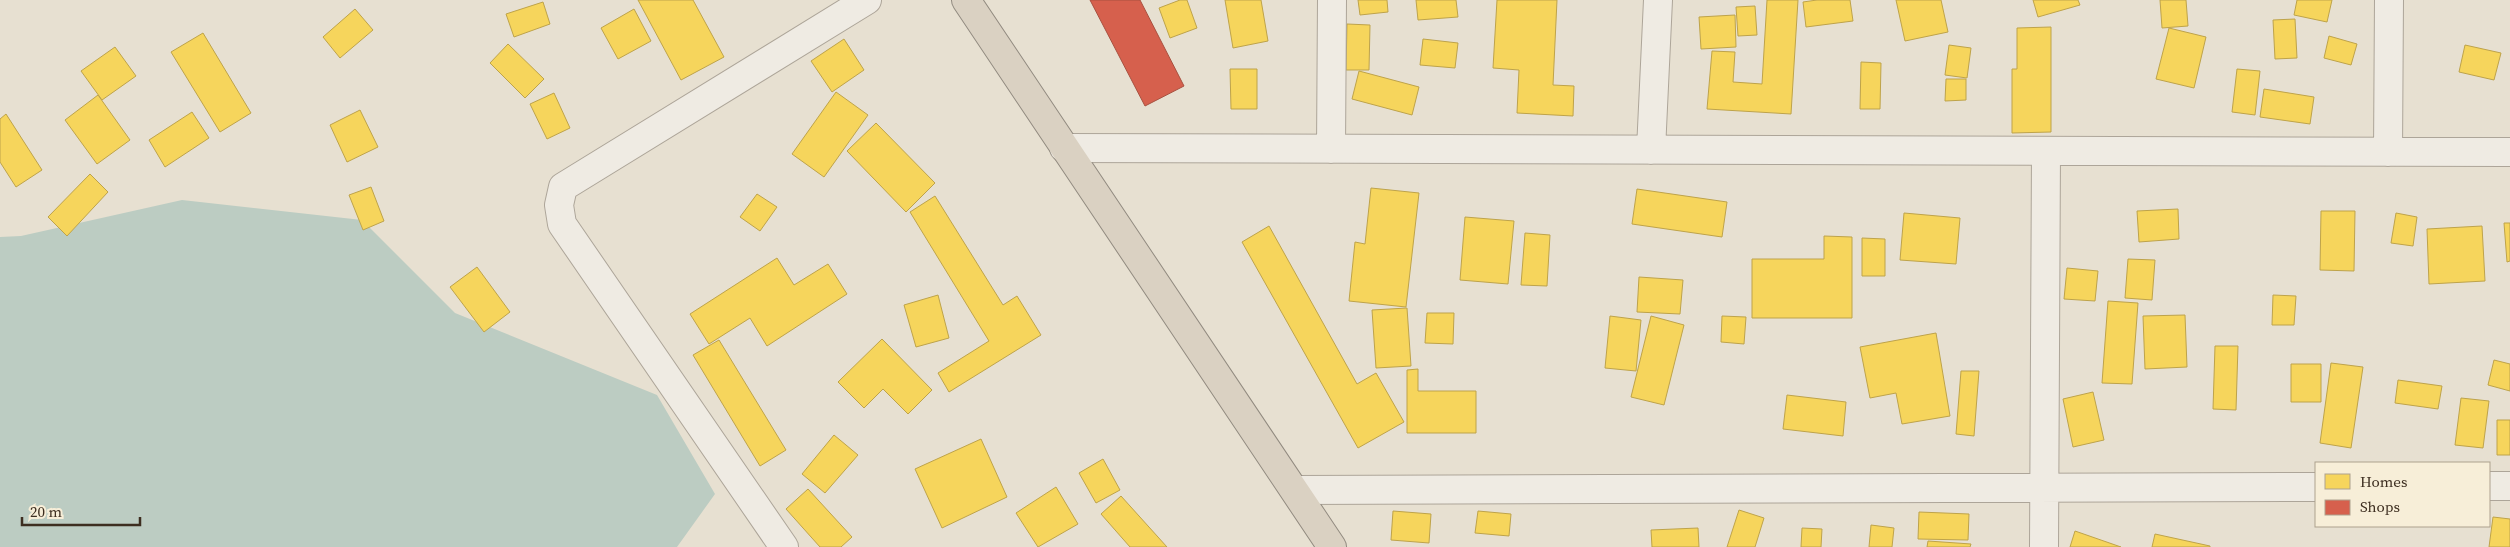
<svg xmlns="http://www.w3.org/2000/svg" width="2510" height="547" viewBox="0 0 2510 547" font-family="'Source Serif 4',serif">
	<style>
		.water { fill: #bcccc2 }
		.homes { fill: #f6d55c; stroke: #bea34a }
		.shops { fill: #d6604d; stroke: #a85140 }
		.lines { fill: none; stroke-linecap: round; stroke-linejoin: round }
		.street-casing { stroke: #ada599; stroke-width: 30 }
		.highway-casing { stroke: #928b80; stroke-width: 30 }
		.street { stroke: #efebe3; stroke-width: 28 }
		.highway { stroke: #dad1c2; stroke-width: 28 }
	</style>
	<rect width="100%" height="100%" fill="#e7e0d1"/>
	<!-- water -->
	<path class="water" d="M182,200l180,20 93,93 202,82 58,99 -38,53h-677v-310l21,-1z"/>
	<!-- homes -->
	<path class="homes" d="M638,0h55l31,57 -43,23z
		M1180,0h7l10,28 -27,10 -11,-30z
		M1225,0h36l7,41 -35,7z
		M1358,0h29l1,12 -28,3z
		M1416,0h40l2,17 -40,3z
		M1497,0h60l-4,85 21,1 -1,30 -56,-3 2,-43 -26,-2z
		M1767,0h31l-7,114 -84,-5 5,-58 23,1 -2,30 29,2z
		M1817,0h33l3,21 -47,6 -3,-25z
		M1896,0h45l7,32 -43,9z
		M2033,0h45l2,5 -42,12z
		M2160,0h26l2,26 -26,2z
		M2297,0h35l-5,22 -33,-7z
		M543,2l7,22 -36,13 -8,-23z
		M1755,6l2,29 -19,1 -2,-29z
		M355,9l18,21 -33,28 -17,-21z
		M634,9l17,32 -33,18 -17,-31z
		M1735,15l1,32 -35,2 -2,-32z
		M2295,19l2,39 -22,1 -2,-39z
		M1347,24l23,1 -1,45h-23z
		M2051,27v105l-39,1v-64h5v-41z
		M2169,28l37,9 -12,51 -38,-9z
		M203,33l48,80 -31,19 -49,-80z
		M2329,36l28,8 -6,21 -27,-7z
		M844,39l20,31 -32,22 -21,-31z
		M1423,39l35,4 -3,25 -35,-3z
		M508,44l36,35 -19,19 -35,-35z
		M1949,45l22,3 -4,30 -22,-3z
		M2465,45l36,8 -7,27 -35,-8z
		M115,47l21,29 -34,24 -21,-29z
		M1861,62l20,1 -1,46h-20z
		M1230,69h27v40h-26z
		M2237,69l23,2 -5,44 -23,-3z
		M1359,71l60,16 -7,28 -60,-16z
		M1946,79h20v21l-21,1z
		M2264,89l50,8 -4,27 -50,-7z
		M836,92l32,23 -44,62 -32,-23z
		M554,93l16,35 -23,11 -17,-35z
		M98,95l32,45 -33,24 -32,-44z
		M360,110l18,37 -31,15 -17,-37z
		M192,112l17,26 -44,29 -16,-27z
		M6,114l36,56 -26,17 -16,-25v-43z
		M876,123l59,60 -29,29 -59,-61z
		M90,174l18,18 -41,44 -19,-19z
		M371,187l13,34 -21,9 -14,-35z
		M1371,188l48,5 -13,114 -57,-6 6,-59 10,2z
		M1637,189l90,13 -5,35 -90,-13z
		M757,194l20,13 -17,24 -20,-14z
		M935,196l68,109 14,-9 24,39 -92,57 -11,-19 51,-32 -79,-129z
		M2178,209l1,30 -40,3 -2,-31z
		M2321,211h34l-1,60 -34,-1z
		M1904,213l56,5 -4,46 -56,-4z
		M2396,213l21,4 -4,29 -22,-3z
		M1465,217l49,4 -6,63 -48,-4z
		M2504,223h6v38l-3,1z
		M1269,226l88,158 19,-11 28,49 -46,26 -116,-206z
		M2482,226l3,55 -56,3 -2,-55z
		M1525,233l25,2 -3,51 -26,-1z
		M1824,236l28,1v81h-100v-59h72z
		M1862,238l23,1v37h-23z
		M777,258l17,27 34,-21 19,30 -80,52 -17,-28 -41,26 -19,-30z
		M2128,259l27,1 -3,40 -27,-2z
		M477,267l33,45 -26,20 -34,-45z
		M2067,268l31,3 -3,30 -31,-2z
		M1639,277l44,3 -3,34 -43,-2z
		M938,295l11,43 -33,9 -12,-42z
		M2273,295l23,1 -2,29h-22z
		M2108,301l30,2 -6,81 -30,-1z
		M1407,308l4,58 -35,2 -4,-58z
		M1427,313h27l-1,31 -28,-1z
		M2185,315l2,52 -42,2 -2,-53z
		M1610,316l31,4 -5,51 -31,-3z
		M1651,316l33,9 -20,80 -33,-8z
		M1722,316l24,1 -2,27 -23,-2z
		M1936,333l14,83 -48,8 -6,-31 -26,5 -10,-51z
		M882,339l50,51 -24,24 -25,-25 -19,19 -26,-26z
		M719,340l67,110 -26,16 -67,-111z
		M2215,346h23l-2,64 -23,-1z
		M2494,360l16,4v27l-22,-6z
		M2331,363l32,4 -12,81 -31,-5z
		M2291,364h30v38h-30z
		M1418,369v22h58v42h-69v-63z
		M1961,371h18l-5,65 -18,-2z
		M2398,380l44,6 -4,23 -43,-6z
		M2093,392l11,48 -31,7 -10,-48z
		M1787,395l59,7 -3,34 -60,-7z
		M2461,398l28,3 -6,47 -28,-3z
		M2497,420h13v35h-13z
		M834,435l24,20 -33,38 -23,-19z
		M981,439l26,58 -65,31 -27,-59z
		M1103,459l17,31 -24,13 -17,-30z
		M1056,487l22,37 -40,23 -22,-34z
		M808,489l44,48 -11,10h-21l-34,-38z
		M1121,496l46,51h-37l-29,-33z
		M1739,510l25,8 -9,29h-28z
		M1393,511l38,3 -2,29 -38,-3z
		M1478,511l33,3 -2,22 -34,-3z
		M1919,512l50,2 -1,26 -50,-1z
		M2493,517l17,2v28h-21z
		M1871,525l23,3 -2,19h-23z
		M1698,528l1,19h-47l-1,-17z
		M1802,528l20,1 -1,18h-20z
		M2075,531l46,16h-51z
		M2155,534l55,12v1h-58z
		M1928,541l43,3 -1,3h-43z"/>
	<!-- shops -->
	<path class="shops" d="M1090,0h50l44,86 -39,20z"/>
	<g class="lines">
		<!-- street casing -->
		<g class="street-casing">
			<path id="street" d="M1064,148l1446,4
				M1331,149l1,-149
				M1651,150l7,-150
				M2388,152l1,-152
				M2489,486h21
				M1296,490l1020,-3
				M784,547l-222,-323 -3,-19 4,-18 304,-187
				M2044,547l2,-396"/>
		</g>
		<!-- highway casing -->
		<g class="highway-casing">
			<path id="highway" d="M966,0l366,547"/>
		</g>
		<!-- street -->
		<use href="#street" class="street"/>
		<!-- highway -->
		<use href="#highway" class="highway"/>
	</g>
	<!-- legend -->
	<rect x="2315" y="462" width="175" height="65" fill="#f7eed8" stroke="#ada18e"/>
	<rect x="2325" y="474" width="25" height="15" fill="#f6d55c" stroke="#ada18e"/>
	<text x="2360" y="487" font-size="15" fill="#3d2e20">Homes</text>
	<rect x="2325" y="500" width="25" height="15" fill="#d6604d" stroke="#ada18e"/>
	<text x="2360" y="512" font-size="15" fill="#3d2e20">Shops</text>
	<!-- scale -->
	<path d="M22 517v8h118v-8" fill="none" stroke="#3d2e20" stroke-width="2.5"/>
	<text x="30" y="517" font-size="15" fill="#3d2e20" stroke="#f7eed8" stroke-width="4" paint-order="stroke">20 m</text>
</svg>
